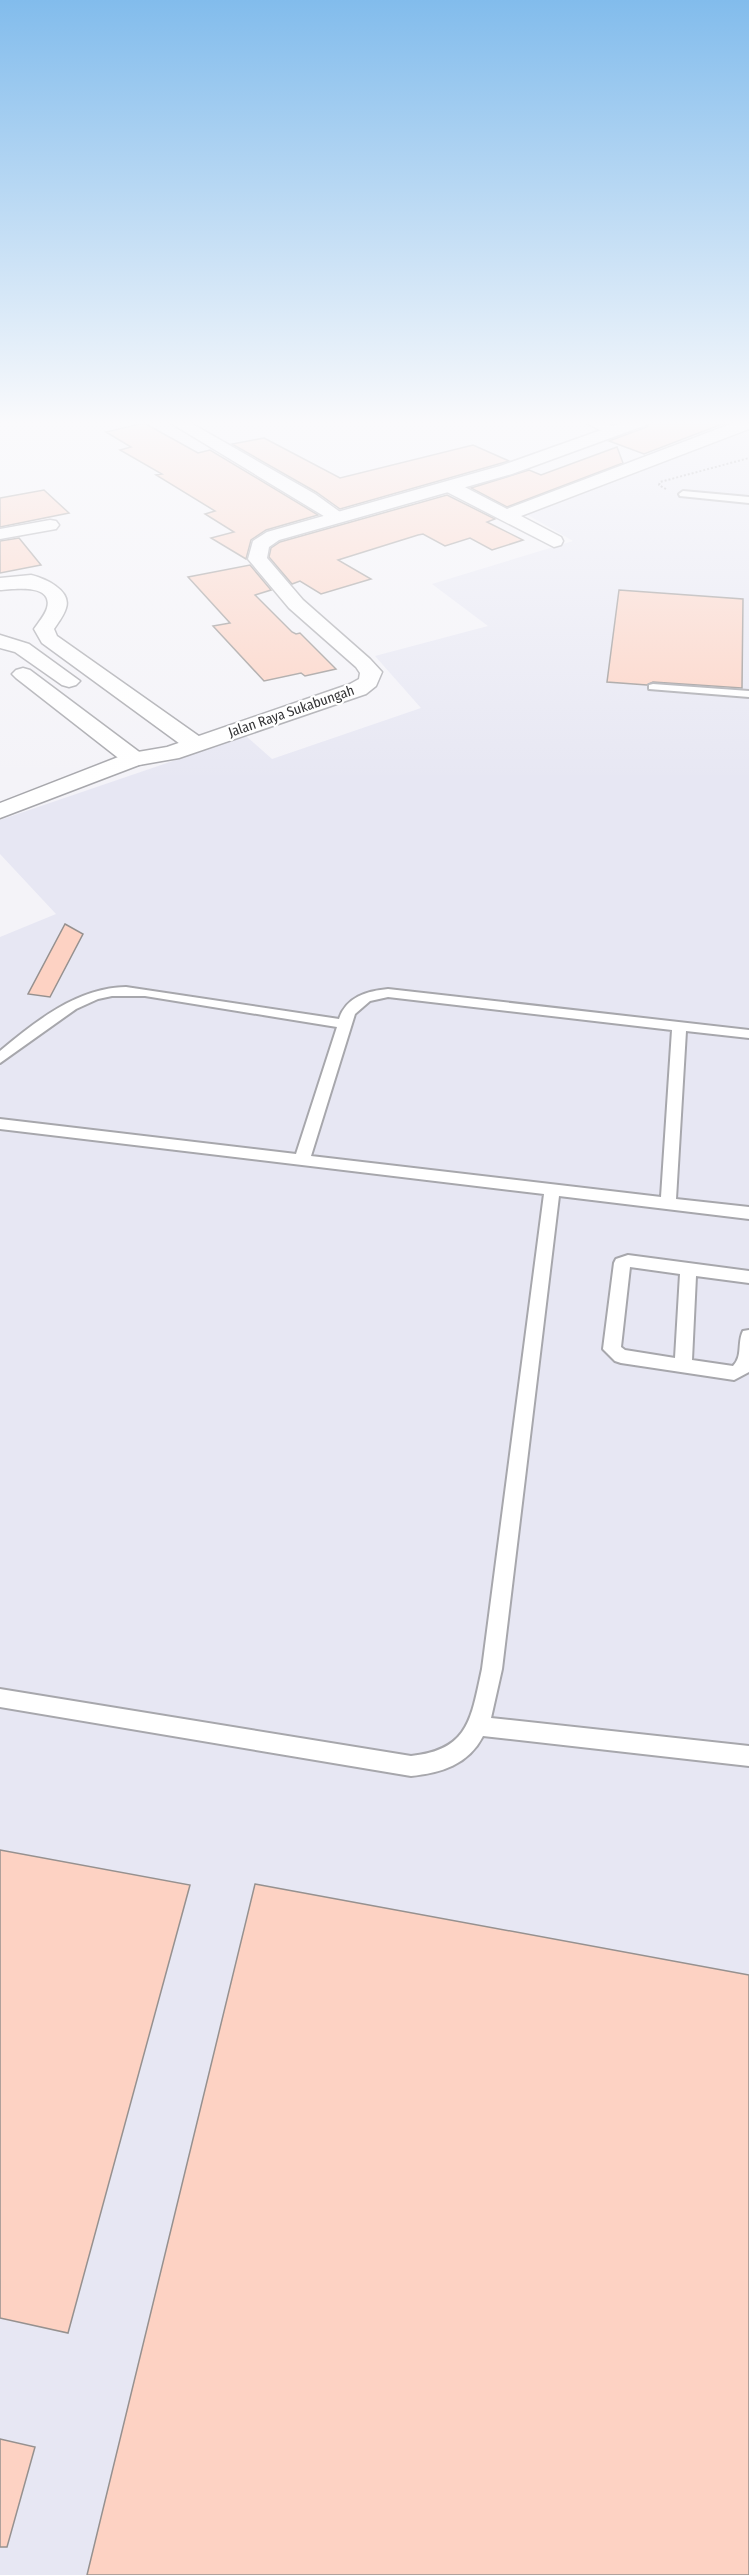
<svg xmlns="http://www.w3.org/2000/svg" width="749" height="2575" viewBox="0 0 749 2575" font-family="'Fira Sans Condensed',sans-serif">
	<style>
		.built { fill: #e7e7f3 }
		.building { fill: #fdd2c3; stroke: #96918f; stroke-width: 1.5 }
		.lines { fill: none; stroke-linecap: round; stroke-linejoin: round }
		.service-casing { stroke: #a7a7ac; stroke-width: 4 }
		.minor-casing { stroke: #a7a7ac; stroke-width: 3 }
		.tertiary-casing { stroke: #a7a7ac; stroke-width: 3 }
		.path { stroke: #9d9ca0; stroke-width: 2; stroke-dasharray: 2 2; stroke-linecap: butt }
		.service { fill: #fff; fill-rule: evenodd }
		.minor { fill: #fff; fill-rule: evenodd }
		.tertiary { fill: #fff; fill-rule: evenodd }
		.labels { text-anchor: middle; stroke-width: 4.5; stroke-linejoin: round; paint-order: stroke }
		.far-street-label { font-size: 14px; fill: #343436; stroke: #fff }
	</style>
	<rect width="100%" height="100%" fill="#f4f3f8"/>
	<!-- built -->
	<path class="built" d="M734,422h15v2153h-749v-1638l56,-23 -56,-60v-34l246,-84 26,23 149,-51 -46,-52 113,-30 -56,-42 141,-43 -59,-34z"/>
	<!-- building -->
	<path class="building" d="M650,422h75v1l-81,31 -35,-13 38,-14z
		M144,423l54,30 12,-3 108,65 -52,15 -15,10 -5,19 -35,-21 23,-6 -29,-18 10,-3 -59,-36 6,-1 -42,-24 11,-3 -25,-15z
		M264,438l76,40 133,-33 36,16 -169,48 -24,-17 -84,-48z
		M617,447l6,16 -116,44 -36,-19 58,-18 12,5z
		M44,490l25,23 -69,14v-29z
		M447,495l48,24 -8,3 36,18 -31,10 -22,-12 -25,8 -22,-12 -5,1 -80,25 33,19 -50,15 -21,-13 -8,3 -23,-27 2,-9 9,-6z
		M19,538l22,27 -41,8v-32z
		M250,565l21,25 -16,5 37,37 4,2 4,-1 36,36 -31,7 -4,-3 -37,8 -51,-55 17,-3 -42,-46z
		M619,590l124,9 -1,89 -89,-6 -6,3 -40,-3z
		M65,924l18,10 -33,63 -22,-3z
		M0,1850l190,35 -122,448 -68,-15z
		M255,1884l494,91v600h-662z
		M0,2439l35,8 -28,100h-7z"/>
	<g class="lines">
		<!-- service casing -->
		<g class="service-casing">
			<path id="service" d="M683,491l66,6v6l-69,-7 -1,-2z
				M653,684l96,7v6l-100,-8v-4z
				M126,987l213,32c7,-22 28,-28 49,-30l361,41v8l-63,-7 -10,168 73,8v12l-190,-23 -57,473 -11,49 258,28v20l-266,-30c-15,29 -42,37 -72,40l-411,-69v-18l411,67c58,-6 60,-37 71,-87l62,-475 -544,-65v-10l296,35 41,-127 -192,-31h-33l-14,3 -22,10 -76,54v-12c36,-30 77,-63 126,-64zM388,997l284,33 -11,167 -350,-41 44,-142 15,-13z
				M628,1255l121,16v12l-53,-7 -4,84 41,6c10,-10 4,-23 10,-35l6,-1v42l-15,8 -113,-17 -6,-2 -12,-12 11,-86 2,-4zM630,1267l50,7 -5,84 -50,-8 -4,-3z"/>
		</g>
		<!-- minor casing -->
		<g class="minor-casing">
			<path id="minor" d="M169,422h20l126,72 32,23 -3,4h-12z
				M585,422h21l15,10 -8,5z
				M736,422h13v7l-228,87 40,21 2,4 -2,4 -7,2 -109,-56 -3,-4 3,-4h12l50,26z
				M50,520l6,1 3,4 -3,4 -56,10v-10z
				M31,575c13,3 41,15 35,33 -2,7 -8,15 -12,21l3,7 146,103 3,5 -3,5 -8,2 -8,-2 -145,-106 -8,-14c4,-6 11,-14 13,-21 7,-25 -35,-19 -47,-18v-12z
				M0,635l29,9 51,37 -4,4 -7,2 -7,-2 -47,-33 -15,-4z
				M23,668l7,2 112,84 3,5 -3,5 -8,2 -8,-2 -110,-86 -4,-4 4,-4z"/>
		</g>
		<!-- tertiary casing -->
		<g class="tertiary-casing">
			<path id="tertiary" d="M624,422h24l-2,3 -134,49 -233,66 -10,7 -2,11 36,42 67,59 12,13 -6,14 -10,8 -187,64 -40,7 -139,53v-15l126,-49 41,-7 183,-63 9,-5 1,-6 -4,-6 -67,-59 -41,-49 5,-18 14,-9 233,-66z"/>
		</g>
		<!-- path -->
		<path class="path" d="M666,489l-7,-4 1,-3 89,-24"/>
		<!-- service -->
		<use href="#service" class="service"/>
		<!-- minor -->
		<use href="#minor" class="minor"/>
		<!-- tertiary -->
		<use href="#tertiary" class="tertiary"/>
	</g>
	<!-- sky -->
	<linearGradient id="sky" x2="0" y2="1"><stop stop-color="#82bcec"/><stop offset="0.54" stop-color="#fafafc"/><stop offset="1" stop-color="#fafafc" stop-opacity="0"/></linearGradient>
	<rect width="749" height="783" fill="url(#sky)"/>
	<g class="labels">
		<!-- far-street labels -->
		<g class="far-street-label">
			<text transform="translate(291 711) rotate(-19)" y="5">Jalan Raya Sukabungah</text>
		</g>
	</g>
</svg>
